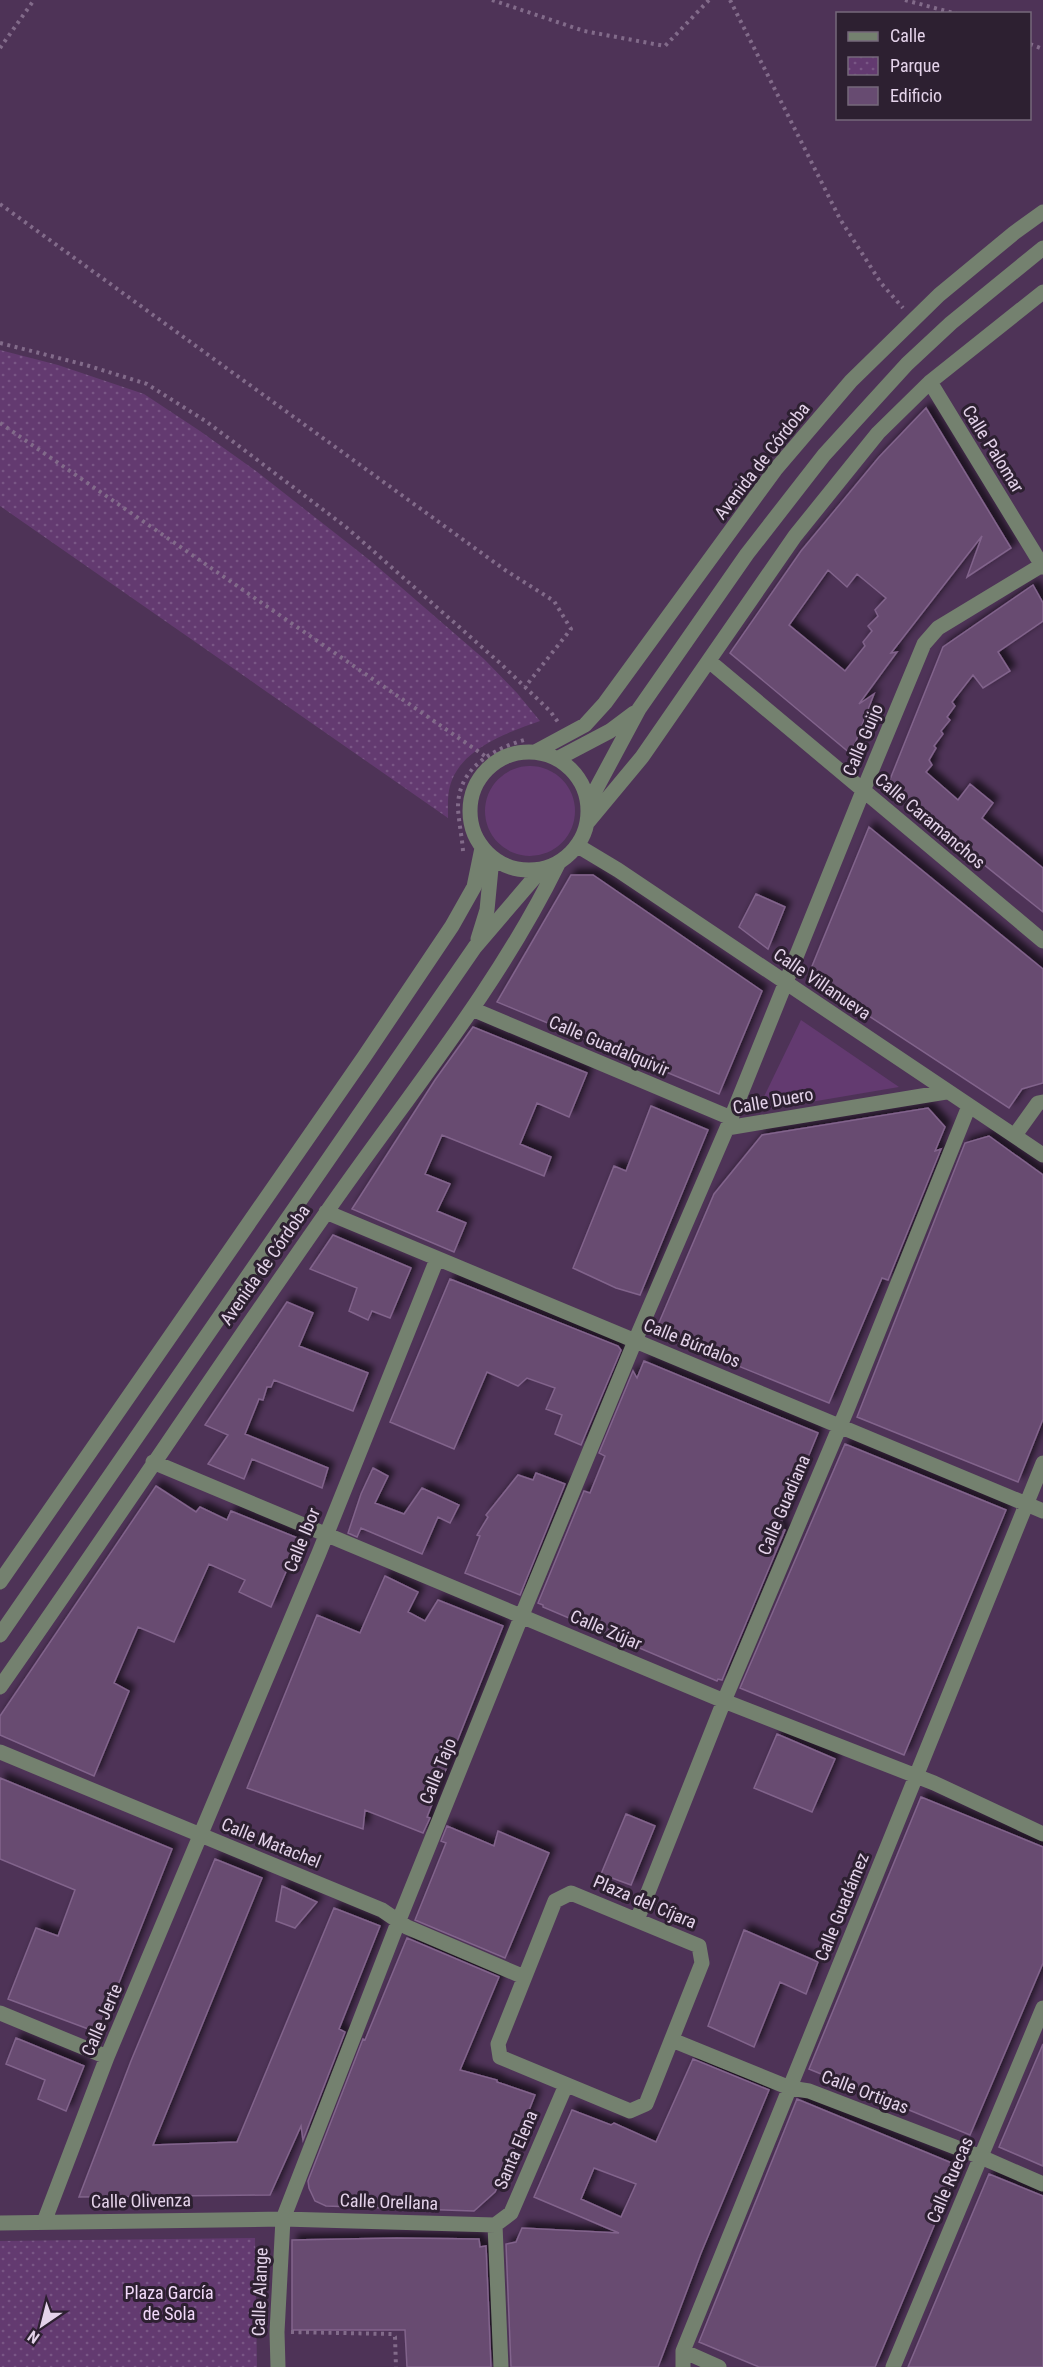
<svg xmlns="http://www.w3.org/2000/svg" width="1043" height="2367" viewBox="0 0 1043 2367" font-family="'Roboto Condensed',sans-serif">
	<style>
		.green { fill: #633a70 }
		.park { fill: url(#park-dots) }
		.building { fill: #674b71; stroke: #82648c; stroke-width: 1.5; fill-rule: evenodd; filter: url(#shadow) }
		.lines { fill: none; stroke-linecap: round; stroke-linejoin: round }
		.path { stroke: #826b8a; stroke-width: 4; stroke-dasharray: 3 4.5; stroke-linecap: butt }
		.minor { stroke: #74816f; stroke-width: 15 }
		.labels { text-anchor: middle; stroke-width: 6; stroke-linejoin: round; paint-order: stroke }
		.street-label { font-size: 18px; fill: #e4d3ea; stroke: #2d2031 }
		.park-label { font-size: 18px; fill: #f2d9fa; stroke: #2d2031 }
	</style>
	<defs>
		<pattern id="park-dots" width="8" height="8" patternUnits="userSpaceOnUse" patternTransform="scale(1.5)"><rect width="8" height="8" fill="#633a70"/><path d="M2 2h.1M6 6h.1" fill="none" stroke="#795685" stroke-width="1.8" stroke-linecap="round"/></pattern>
		<filter id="shadow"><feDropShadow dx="5.5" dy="-5.5" stdDeviation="3" flood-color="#0009"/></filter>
	</defs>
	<rect width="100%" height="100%" fill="#4e3357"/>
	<!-- green -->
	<path class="green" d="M485 811a45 45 0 1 1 90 0a45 45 0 1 1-90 0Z
		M801,1020l98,67 -142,24z"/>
	<!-- park -->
	<path class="park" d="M0,350l58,15 86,29 56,37 56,40 116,91 112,97 33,34 23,28c-31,11 -75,26 -88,59 -5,12 -4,25 -4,38l-448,-312z
		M255,2238l2,129h-257v-126z"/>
	<!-- building -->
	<path class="building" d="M926,408l85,140 -44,29 15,-41 -91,117 6,-1 -38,52 15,-10 -23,60 -121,-101 71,-102 78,-94zM828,570l19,17 10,-13 29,24 -11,12 3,6 -10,10 4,5 -9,11 2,4 -20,25 -56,-46z
		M1033,585l10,18v18l-45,31 12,19 -27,17 -10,-13 -21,27 3,4 -8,11 3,3 -9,11 2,3 -9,12 2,2 -7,12 3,5 -6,7 32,28 12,-16 23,19 -11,15 61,50v44l-156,-125 56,-140z
		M869,827l174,142v114l-21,6 -13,19 -201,-132z
		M571,875h22l169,116 -43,103 -222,-92z
		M756,894l29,13 -17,42 -29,-22z
		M473,1027l114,46 -18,44 -32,-14 -17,41 31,13 -7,19 -102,-41 -17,39 25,10 -13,27 29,12 -12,29 -102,-43 83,-129z
		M651,1106l57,24 -68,165 -24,-7 -43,-20 41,-102 12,5z
		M928,1108l17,19 -10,24 6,-2 -53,131 -6,-2 -53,125 -174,-71 59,-138 48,-59z
		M989,1136l54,39v244l-25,63 -161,-65 108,-274z
		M333,1235l78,33 -21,50 -18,-7 -4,9 -19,-9 8,-23 -47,-19z
		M450,1279l168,67 3,4 -40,95 -26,-11 7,-19 -16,-6 9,-21 -28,-10 -9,8 -31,-14 -33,77 -64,-27z
		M287,1302l26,11 -14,33 69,27 -15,38 -79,-31 -3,7h-4l-4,13 -4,-1 -14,35 83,34 -6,20 -70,-29 -8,20 -36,-15 20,-29 -23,-10z
		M644,1361l174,72 -39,95 6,2 -63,150 -4,-1 -1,2 -174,-74v-2l-5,-2 46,-112 6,2 15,-37 -6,-3 34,-82 4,7z
		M845,1444l161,66 -102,245 -164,-67z
		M373,1468l15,8 -13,27 29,11 18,-26 37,17 -9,18 -12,-6 -16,37 -61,-26 -4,9 -9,-4 13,-39z
		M536,1473l29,11 -45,111 -55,-22 15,-37 -3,-1 11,-18 -2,-2 32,-40 15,5z
		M156,1486l40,26 4,-5 27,13 4,-9 69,28 -29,68 -32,-15 6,-12 -36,-16 -35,78 -36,-15 -24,56 15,8 -35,85 -94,-41v-19z
		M385,1576l33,16 -10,20 17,9 13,-21 65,26 -76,191 3,1 -7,15 -58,-23 -2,19 -116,-41 70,-173 43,18z
		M777,1734l58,25 -23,53 -58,-24z
		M0,1778l172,71 -73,184 -91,-34 28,-71 22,8 17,-46 -75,-31z
		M921,1797l122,50v116l-73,172 -161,-66z
		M626,1814l29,12 -24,59 -30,-11z
		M447,1826l47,20 4,-15 51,22 -44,105 -90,-38 31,-77 -5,-2z
		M215,1859l47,19 -109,267 84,-3 97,-234 46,18 -41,103 6,3 -42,108 -2,-14 -31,69 -191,2 52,-136z
		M282,1886l35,16 -22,26 -19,-7z
		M744,1930l74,32 -12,32 -26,-12 -26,65 -46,-21z
		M407,1938l92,39 -39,93 37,10v2l38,13 -29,74 -11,23 -21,19 -148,-5 -11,-5 -6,-13 -1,-7 55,-142 2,1z
		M16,2038l68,28 -18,45 -28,-12 7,-19 -39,-16z
		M1043,2044v122l-44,-19z
		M693,2059l76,31 -68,163 -43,114h-147l-5,-123 10,-2 6,-14 97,5 -85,-36 38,-87 39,15 3,-2 42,19zM594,2168l42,16 -15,33 -40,-18z
		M797,2099l162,67 -84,201h-116l-60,-25z
		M989,2174l54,22v171h-135z
		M397,2238l82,1 1,8 6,-1 5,121h-84l-2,-37h-113v-90z"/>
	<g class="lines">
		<!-- path -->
		<path class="path" d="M492,0l92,31 81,15 44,-46
			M730,0l110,219 41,64 22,25
			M905,0l52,14
			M1030,44l13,5
			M0,48l34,-48
			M0,204l505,366 49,31 17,28 -46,58
			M0,343l86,22 61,19 60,38 139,105 155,137 49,47 8,11
			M0,423l495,340
			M463,851c-1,-14 -4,-28 -5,-42 -1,-40 33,-59 66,-69
			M291,2332l101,2 3,3 1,30"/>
		<!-- minor -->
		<path class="minor" d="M930,382l113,185
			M709,661l334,280
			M470 811a59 59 0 1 1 118 0a59 59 0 1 1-118 0Z
			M535,752l50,-27 20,-22 170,-233 76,-89 88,-86 75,-62 29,-21
			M557,759l53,-28 24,-18
			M588,804l51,-95 108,-155 77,-99 83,-91 44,-41 92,-75
			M588,822l54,-65 153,-221 83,-103 52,-51 113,-90
			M578,846l40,24 425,285
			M478,939l9,-29 5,-52
			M472,1009l259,109
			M727,1128l219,-36
			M1015,1135l23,-32 5,-1
			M326,1212l717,299
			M153,1462l571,239 210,82 109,51
			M0,1582l364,-525 88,-131 22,-39 8,-39
			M0,1635l475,-688 66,-77
			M0,1687c110,-157 216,-317 326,-474 79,-114 171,-224 232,-349
			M0,1752l382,158 25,17 117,50
			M571,1893l128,53 3,17 -56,141 -16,7 -130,-54 -2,-13 57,-143z
			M637,1920l87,-219 124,-294 121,-301
			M0,2013l107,44
			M672,2040l118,48 19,3 172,66 62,27
			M44,2222l63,-165 212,-504 118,-294
			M0,2223l283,-4 212,6
			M495,2225l16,-12 55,-128
			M495,2225l6,142
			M683,2351l36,16
			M278,2367l-1,-35 6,-113 116,-299 123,-305 113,-274 92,-213 136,-337 61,-147 14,-16 104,-63
			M683,2367v-16l360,-888
			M893,2367l150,-359"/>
	</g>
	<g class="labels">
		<!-- street labels -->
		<g class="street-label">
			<text transform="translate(993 449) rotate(58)" y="6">Calle Palomar</text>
			<text transform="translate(762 461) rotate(-52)" y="6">Avenida de Córdoba</text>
			<text transform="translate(863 740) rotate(-67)" y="6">Calle Guijo</text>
			<text transform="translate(930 821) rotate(40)" y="6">Calle Caramanchos</text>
			<text transform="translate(822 984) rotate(34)" y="6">Calle Villanueva</text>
			<text transform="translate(609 1046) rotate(23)" y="6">Calle Guadalquivir</text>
			<text transform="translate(773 1101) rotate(-10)" y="6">Calle Duero</text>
			<text transform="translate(265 1265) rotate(-55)" y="6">Avenida de Córdoba</text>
			<text transform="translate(692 1343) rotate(22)" y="6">Calle Búrdalos</text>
			<text transform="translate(784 1505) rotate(-67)" y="6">Calle Guadiana</text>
			<text transform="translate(302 1540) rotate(-68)" y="6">Calle Ibor</text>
			<text transform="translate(606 1630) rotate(23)" y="6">Calle Zújar</text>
			<text transform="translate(438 1771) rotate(-68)" y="6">Calle Tajo</text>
			<text transform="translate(271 1843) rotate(22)" y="6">Calle Matachel</text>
			<text transform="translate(645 1902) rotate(23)" y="6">Plaza del Cíjara</text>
			<text transform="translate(842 1907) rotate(-68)" y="6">Calle Guadámez</text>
			<text transform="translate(102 2020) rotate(-67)" y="6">Calle Jerte</text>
			<text transform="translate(865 2092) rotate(21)" y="6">Calle Ortigas</text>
			<text transform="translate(516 2150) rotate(-67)" y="6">Santa Elena</text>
			<text transform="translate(950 2180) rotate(-67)" y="6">Calle Ruecas</text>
			<text transform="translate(141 2201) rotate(-1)" y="6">Calle Olivenza</text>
			<text transform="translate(389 2202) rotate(2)" y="6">Calle Orellana</text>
			<text transform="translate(260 2292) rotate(-88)" y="6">Calle Alange</text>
		</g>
		<!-- park labels -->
		<g class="park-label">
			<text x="169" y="2299">Plaza García<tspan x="169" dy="21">de Sola</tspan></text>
		</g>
	</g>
	<!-- legend -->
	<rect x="836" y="12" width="195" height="108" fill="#2d2031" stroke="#76687b" stroke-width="1.5"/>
	<rect x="848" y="32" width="30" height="9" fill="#74816f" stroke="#76687b" stroke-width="1.5"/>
	<text x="890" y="42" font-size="18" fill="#e4d3ea">Calle</text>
	<rect x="848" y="57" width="30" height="18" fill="url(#park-dots)" stroke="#76687b" stroke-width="1.5"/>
	<text x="890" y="72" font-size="18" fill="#e4d3ea">Parque</text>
	<rect x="848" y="87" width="30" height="18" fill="#674b71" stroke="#76687b" stroke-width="1.5"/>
	<text x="890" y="102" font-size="18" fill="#e4d3ea">Edificio</text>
	<!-- north arrow -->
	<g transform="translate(42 2325) rotate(215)" stroke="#2d2031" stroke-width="4.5" paint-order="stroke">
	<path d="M0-4.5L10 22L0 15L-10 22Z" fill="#e4d3ea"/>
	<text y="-9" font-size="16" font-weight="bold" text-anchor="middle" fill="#e4d3ea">N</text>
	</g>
</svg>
